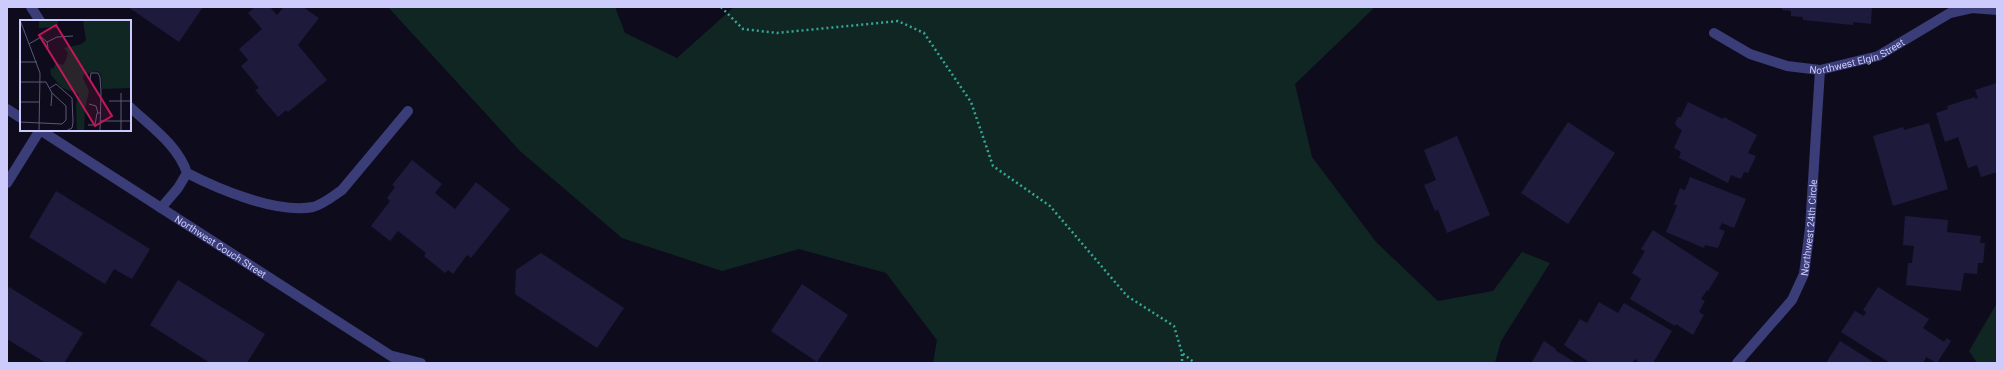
<svg xmlns="http://www.w3.org/2000/svg" width="2004" height="370" viewBox="0 0 2004 370" font-family="Roboto,sans-serif">
	<style>
		.green { fill: #102623 }
		.building { fill: #1e1a3c }
		.lines { fill: none; stroke-linecap: round; stroke-linejoin: round }
		.path { stroke: #34a797; stroke-width: 2.5; stroke-dasharray: 2 3; stroke-linecap: butt }
		.lane { stroke: #3a3d78; stroke-width: 10 }
		.street { stroke: #3a3d78; stroke-width: 10 }
		.labels { text-anchor: middle; stroke-width: 4; stroke-linejoin: round; paint-order: stroke }
		.street-label { font-size: 10px; fill: #cccbfc; stroke: #0e0c1c }
		.inset-road { fill: none; stroke: #5a5876; stroke-width: 1 }
		.view { fill: #c2185b; fill-opacity: 0.15; stroke: #c2185b; stroke-width: 2 }
		.inset-edge { fill: none; stroke: #cccbfc; stroke-width: 2 }
	</style>
	<rect width="100%" height="100%" fill="#0e0c1c"/>
	<!-- green -->
	<path class="green" d="M388,7h227l10,26 52,25 57,-51h641l-80,77 17,73 64,85 62,59 55,-10 29,-39 28,11 -49,78 -6,22h-562l4,-23 -51,-67 -87,-24 -77,22 -100,-33 -102,-87z
		M1997,303v60h-20l-8,-12z"/>
	<!-- building -->
	<path class="building" d="M128,7h75l-24,35z
		M255,7h15l7,8 7,-8h19l16,11 -21,27 29,35 -39,32 -2,-2 -8,7 -23,-27 4,-2 -18,-22 7,-6 -9,-11 23,-20 -14,-16z
		M1782,7h90l-1,17 -18,-2v3l-50,-5v-3l-12,-1v-5l-9,-1z
		M1997,83v89l-16,5 -4,-12 -9,3 -10,-31 -13,5 -9,-29 12,-4 -1,-3 28,-9v2l3,-1 -3,-8z
		M1688,102l35,17 1,-2 33,18 -9,18 8,3 -8,17 -4,-1 -3,7 -10,-4 -3,8 -49,-25 2,-6 -7,-4 8,-18 -5,-3 -2,-4 3,-6h3z
		M1568,122l47,31 -47,71 -47,-31z
		M1929,123l19,66 -55,17 -20,-70 30,-9 1,3z
		M1457,136l33,79 -43,18 -9,-23 -3,1 -11,-26 12,-5 -12,-30z
		M412,160l30,24 -7,9 20,16 21,-27 34,27 -39,49 -4,-3 -14,19 -5,-4 -3,3 -21,-17 2,-3 -28,-22 -8,10 -19,-15 19,-25 -3,-3 8,-11 -3,-2z
		M1690,177l56,22 -12,29 -12,-5 -3,6 6,2 -7,17 -13,-3 -1,3 -38,-16 11,-26 -3,-2 6,-16 5,2z
		M56,191l94,58 -18,30 -18,-10 -9,15 -76,-47z
		M1905,216l43,4 -1,12 34,4 -1,7h5l-2,20h-5l-1,11 -13,-1 -3,18 -55,-6 2,-22h4l2,-17 -11,-1z
		M1653,230l66,43 -11,18 -1,-1 -6,9 4,2 -6,11 5,3 -11,20 -17,-11 -1,2 -45,-27 11,-20 -9,-6 13,-22 -4,-2z
		M541,253l83,55 -27,40 -82,-54 1,-24z
		M178,280l87,54 -18,29h-37l-60,-38z
		M802,284l46,31 -31,47 -46,-31z
		M9,287l74,46 -19,30h-18l-39,-24v-48z
		M1878,287l51,32 -6,9 21,14 3,-4 4,3 -14,22 -11,-6 -3,6h-33l-49,-31 14,-21 9,5 2,-4 -3,-2z
		M1599,302l19,11 6,-10 48,28 -19,32h-13l-5,-4 -3,4h-42l-26,-18 16,-26 7,4z
		M1544,341l12,8 -1,1 21,13 -44,-1z
		M1840,341l35,22h-49z"/>
	<g class="lines">
		<!-- path -->
		<path class="path" d="M721,7l22,22 34,4 121,-12 26,12 47,69 22,64 57,40 77,90 47,30 8,27 13,10
			M1182,354v9"/>
		<!-- lane -->
		<path class="lane" d="M31,7l9,14
			M130,107c21,20 48,38 57,66l-9,15 -17,20
			M187,173c31,16 90,41 126,34 11,-3 20,-11 29,-17l66,-79
			M393,356l28,7"/>
		<!-- street -->
		<g class="street">
			<path id="s1" d="M1714,33l36,21 37,12 33,4 58,-14 72,-43 22,-5 25,2"/>
			<path d="M7,109l14,9"/>
			<path id="s2" d="M40,130l362,233"/>
			<path d="M7,183l33,-53"/>
			<path id="s3" d="M1737,363l55,-63 12,-26 6,-46 10,-158"/>
		</g>
	</g>
	<g class="labels">
		<!-- street labels -->
		<g class="street-label">
			<text dy="4" stroke="none"><textPath href="#s1" startOffset="153">Northwest Elgin Street</textPath></text>
			<text dy="4" stroke="none"><textPath href="#s3" startOffset="159">Northwest 24th Circle</textPath></text>
			<text dy="4" stroke="none"><textPath href="#s2" startOffset="215">Northwest Couch Street</textPath></text>
		</g>
	</g>
	<!-- overview -->
	<g transform="translate(20 20)">
		<rect width="111" height="111" fill="#0e0c1c"/>
		<path d="M19,0h20l-3,7 -17,1zM63,0h48v68l-29,1 -1,-14 -3,-4 -14,3 -1,4 6,13 -4,18 -1,22h-7l-1,-27 3,-10 -17,-6 -11,-13 -1,-7 3,1 3,-6 7,2 2,-3 3,-9 -4,-5 18,-4 4,-4z" fill="#102623"/>
		<path class="inset-road" d="M0,0l20,53 -1,58M19,15l8,7 1,6M27,22l10,-5 16,-1M9,24l12,-7M0,42h17M0,62h26l6,11 14,13v14l-4,4 -42,-2M30,68l6,-4 16,14 1,24 -1,6 -6,3M101,73v38M89,81h22M0,82h19M69,84l7,2 2,7M31,86l1,-13M80,101h31M68,105h7l2,-12h3M80,111l1,-39 -1,-15 -2,-4h-7l-1,7 11,18"/>
		<path class="view" d="M36,5l56,91 -17,10 -56,-91z"/>
		<rect width="111" height="111" class="inset-edge"/>
	</g>
	<!-- border -->
	<rect width="2004" height="370" fill="none" stroke="#cccbfc" stroke-width="16"/>
</svg>
